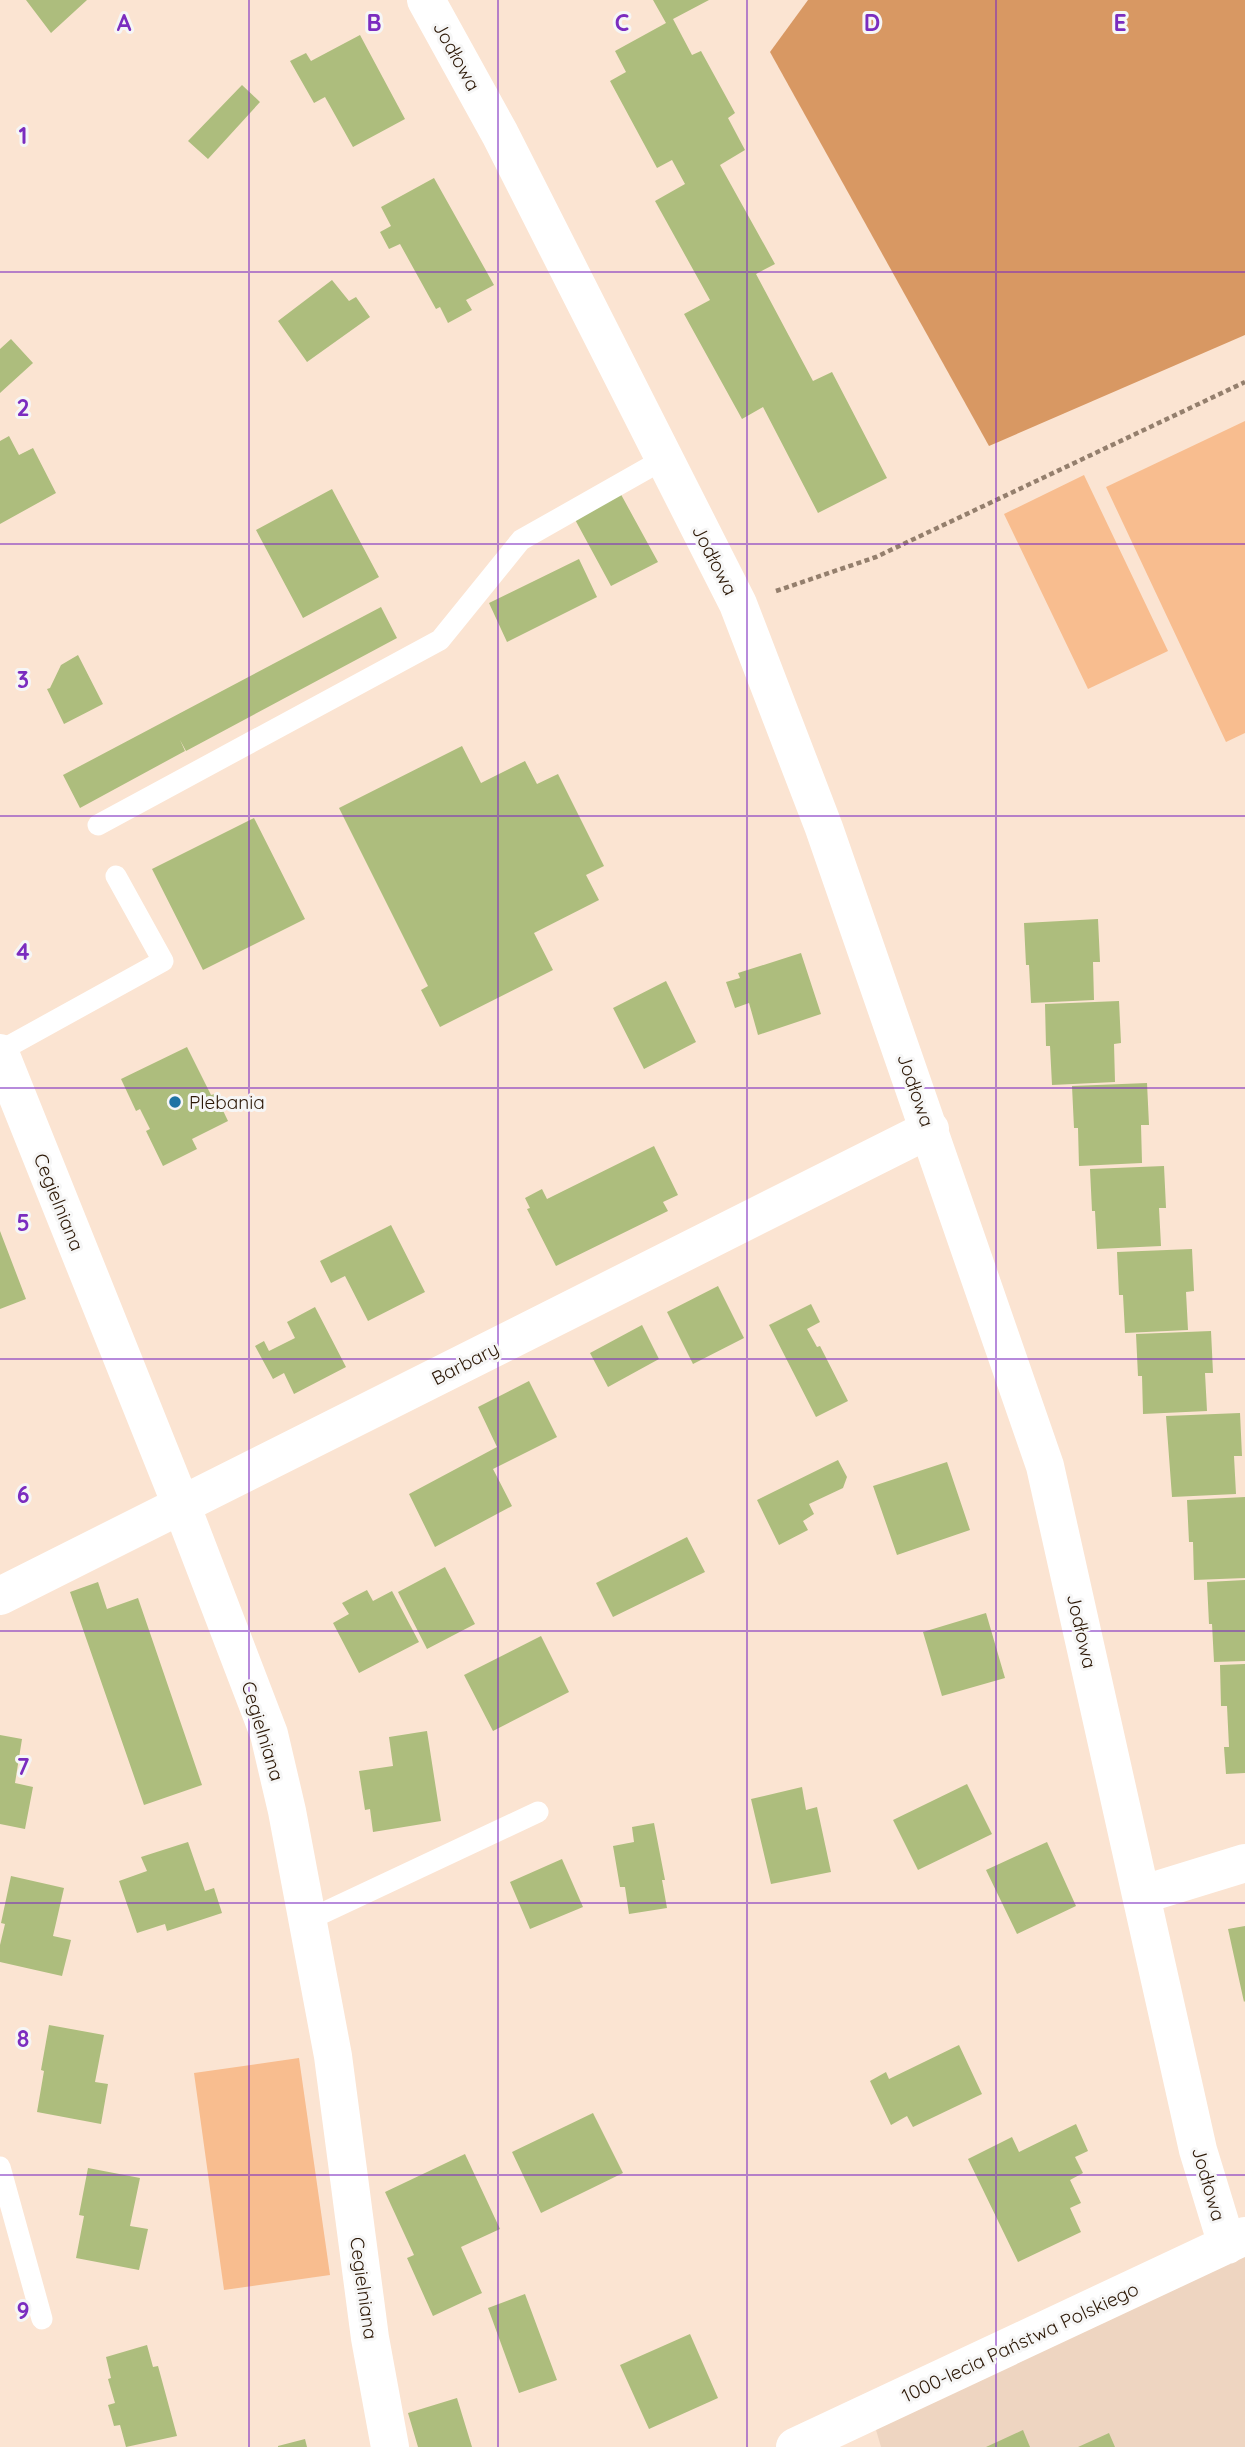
<svg xmlns="http://www.w3.org/2000/svg" width="1245" height="2447" viewBox="0 0 1245 2447" font-family="Quicksand,sans-serif">
	<style>
		.built { fill: #eed5c1 }
		.green { fill: #f8bd8f }
		.forest { fill: #d89863 }
		.building { fill: #adbd7d }
		.lines { fill: none; stroke-linecap: round; stroke-linejoin: round }
		.path { stroke: #947f6d; stroke-width: 4.5; stroke-dasharray: 5 3.5; stroke-linecap: butt }
		.service { stroke: #fff; stroke-width: 21 }
		.minor { stroke: #fff; stroke-width: 38 }
		.grid { fill: none; stroke: #7b2cbf; stroke-width: 2; stroke-opacity: 0.55 }
		.poi-dot { fill: #1f73a4; stroke: #f6f6f6; stroke-width: 2.5 }
		.labels { text-anchor: middle; stroke-width: 6; stroke-linejoin: round; paint-order: stroke }
		.street-label { font-size: 19px; fill: #2c1806; stroke: #f6f6f6 }
		.poi-label { font-size: 19px; fill: #2c1806; stroke: #f6f6f6; text-anchor: start }
		.grid-label { font-size: 23px; text-anchor: middle; font-weight: bold; fill: #7b2cbf; stroke: #f6f6f6; stroke-width: 6; stroke-linejoin: round; paint-order: stroke }
	</style>
	<rect width="100%" height="100%" fill="#fbe4d2"/>
	<!-- built -->
	<path class="built" d="M1245,2252v195h-364l-7,-24z"/>
	<!-- green -->
	<path class="green" d="M1245,421v312l-19,9 -120,-255z
		M1084,475l84,176 -80,38 -84,-175z
		M299,2058l31,217 -106,15 -30,-217z"/>
	<!-- forest -->
	<path class="forest" d="M808,0h437v335l-256,111 -219,-394z"/>
	<!-- building -->
	<path class="building" d="M26,0h61l-36,33z
		M653,0h56l-36,19 19,36 9,-4 34,62 -7,5 17,32 -25,15 55,99 -19,10 57,107 19,-9 55,106 -69,35 -55,-106 -21,12 -58,-105 26,-14 -55,-99 30,-17 -13,-24 -15,8 -47,-87 16,-9 -11,-21 51,-28z
		M360,35l45,84 -52,28 -28,-50 -11,6 -24,-42 16,-8 5,8z
		M242,85l18,17 -52,57 -20,-18z
		M434,178l60,107 -28,15 6,10 -24,13 -8,-16 -4,2 -36,-65 -11,5 -9,-17 11,-6 -10,-19z
		M332,280l17,21 7,-4 14,20 -63,45 -29,-41z
		M11,339l22,24 -33,30v-44z
		M9,436l10,19 14,-7 23,45 -56,31v-83z
		M332,489l47,88 -76,41 -47,-88z
		M618,489l40,73 -47,24 -39,-72z
		M579,559l18,38 -90,45 -18,-39z
		M381,607l16,31 -211,113 -6,-11 5,11 -105,57 -17,-33z
		M78,655l25,49 -39,20 -17,-35 3,-1 11,-23z
		M462,746l19,37 44,-22 12,23 21,-10 46,92 -18,9 13,25 -65,33 19,37 -113,57 -19,-37 7,-4 -89,-178z
		M254,818l51,101 -102,51 -51,-101z
		M1098,919l2,43h-7l1,38 -63,3 -2,-38h-3l-2,-42z
		M801,953l20,61 -63,21 -9,-32 -14,5 -9,-26 14,-4 -2,-5z
		M666,981l30,61 -52,27 -31,-61z
		M1119,1001l2,42 -7,1 1,38 -63,3 -2,-39h-4l-1,-42z
		M187,1047l24,48 4,-1 13,27 -36,18 5,10 -34,17 -17,-35 4,-2 -10,-20 -4,2 -15,-32z
		M1147,1083l2,42h-8l1,38 -63,3 -1,-38h-4l-2,-42z
		M654,1146l24,49 -15,7 5,9 -112,55 -29,-57 3,-1 -5,-10 17,-9 5,10z
		M1164,1166l2,42h-7l2,38 -64,3 -2,-38h-3l-2,-42z
		M391,1225l34,67 -57,29 -23,-45 -14,7 -11,-22z
		M0,1231l26,68 -26,10z
		M1192,1249l2,42 -8,1 2,38 -63,3 -2,-38h-4l-2,-43z
		M718,1286l26,52 -51,26 -26,-52z
		M811,1304l9,18 -13,7 10,18 3,-1 28,55 -32,16 -47,-92z
		M315,1307l31,60 -52,27 -10,-21 -11,6 -18,-33 9,-5 5,10 26,-13 -8,-16z
		M642,1325l17,34 -51,28 -18,-34z
		M1211,1331l2,42h-8l2,38 -64,3 -1,-38h-4l-2,-42z
		M529,1381l28,56 -64,32 19,37 -77,41 -26,-53 88,-47 -19,-40z
		M1240,1413l2,43h-8l2,38 -64,3 -6,-81z
		M838,1460l9,17 -4,11 -34,16 5,10 -11,7 5,9 -29,15 -22,-45z
		M947,1462l23,68 -73,25 -24,-69z
		M1245,1497v81l-51,2 -1,-38h-4l-2,-42z
		M687,1537l18,35 -92,45 -17,-34z
		M445,1567l30,57 -48,25 -29,-57z
		M1245,1580v81l-31,1 -2,-38h-3l-2,-42z
		M98,1582l9,27 31,-11 64,187 -58,20 -74,-213z
		M367,1590l6,11 19,-10 27,51 -60,31 -26,-50 16,-9 -7,-11z
		M986,1613l19,65 -63,18 -19,-64z
		M541,1636l28,56 -76,39 -29,-56z
		M1245,1664v109l-19,1 -2,-27h5l-2,-41h-6l-1,-41z
		M427,1731l14,90 -68,11 -3,-23 -5,1 -6,-39 34,-5 -4,-29z
		M0,1735l22,4 -7,44 18,4 -8,42 -25,-5z
		M967,1784l25,50 -74,36 -25,-50z
		M802,1787l4,23 11,-3 14,65 -60,12 -20,-85z
		M654,1823l11,57h-3l5,28 -38,6 -4,-27h-5l-7,-41 21,-4 -2,-15z
		M188,1842l17,49 9,-3 8,25 -55,18 -2,-7 -28,9 -18,-52 28,-10 -6,-14z
		M1047,1842l29,64 -59,28 -31,-64z
		M562,1859l21,48 -53,22 -20,-47z
		M11,1876l53,12 -11,48 18,4 -9,36 -62,-14v-17l5,-21 -4,-1z
		M1245,1926v75l-1,1 -16,-73z
		M49,2025l55,10 -9,47 13,2 -7,40 -64,-12 7,-41 -3,-1z
		M959,2045l23,49 -69,33 -6,-11 -16,9 -21,-44 16,-9 3,7z
		M593,2113l30,60 -82,40 -29,-61z
		M1076,2124l12,27 -13,6 8,16 -13,7 11,23 -11,5 11,24 -63,30 -50,-103 44,-22 7,15z
		M465,2154l35,75 -39,18 21,46 -49,23 -26,-58 7,-3 -29,-63z
		M88,2168l52,10 -10,48 18,3 -9,41 -63,-12 8,-42 -5,-1z
		M525,2294l32,86 -38,13 -31,-85z
		M690,2334l28,64 -69,31 -29,-64z
		M147,2345l6,22 5,-1 19,70 -51,11 -6,-22 -6,1 -6,-21 7,-2 -7,-24 3,-1 -5,-21z
		M457,2398l15,49h-54l-10,-34z
		M1023,2430l7,17h-44z
		M1109,2433l6,14h-37z
		M305,2439l2,8h-29v-1z"/>
	<g class="lines">
		<!-- path -->
		<path class="path" d="M776,591l100,-34 369,-175"/>
		<!-- service -->
		<path class="service" d="M98,825l342,-185 81,-100 143,-81
			M0,1051l163,-90 -47,-85
			M306,1921l232,-109
			M0,2167l42,152"/>
		<!-- minor -->
		<path class="minor" d="M426,0l74,134 238,470 86,224 221,638 153,684 29,95
			M0,1053l182,454 87,227 18,77 46,245 37,282 20,109
			M0,1596l930,-467
			M1141,1895l104,-32
			M795,2447l450,-211"/>
	</g>
	<!-- grid -->
	<path class="grid" d="M249,0v2447M498,0v2447M747,0v2447M996,0v2447M0,272h1245M0,544h1245M0,816h1245M0,1088h1245M0,1359h1245M0,1631h1245M0,1903h1245M0,2175h1245"/>
	<!-- markers -->
	<circle class="poi-dot" cx="175" cy="1102" r="7"/>
	<g class="labels">
		<!-- street labels -->
		<g class="street-label">
			<text transform="translate(457 56) rotate(61)" y="7">Jodłowa</text>
			<text transform="translate(715 560) rotate(63)" y="7">Jodłowa</text>
			<text transform="translate(916 1090) rotate(71)" y="7">Jodłowa</text>
			<text transform="translate(59 1202) rotate(68)" y="7">Cegielniana</text>
			<text transform="translate(465 1363) rotate(-27)" y="7">Barbary</text>
			<text transform="translate(1082 1631) rotate(77)" y="7">Jodłowa</text>
			<text transform="translate(263 1731) rotate(73)" y="7">Cegielniana</text>
			<text transform="translate(1209 2184) rotate(74)" y="7">Jodłowa</text>
			<text transform="translate(364 2288) rotate(82)" y="7">Cegielniana</text>
			<text transform="translate(1020 2342) rotate(-25)" y="7">1000-lecia Państwa Polskiego</text>
		</g>
		<!-- poi labels -->
		<g class="poi-label">
			<text x="189" y="1109">Plebania</text>
		</g>
	</g>
	<g class="grid-label">
		<text x="124" y="31">A</text>
		<text x="374" y="31">B</text>
		<text x="622" y="31">C</text>
		<text x="872" y="31">D</text>
		<text x="1120" y="31">E</text>
		<text x="23" y="144">1</text>
		<text x="23" y="416">2</text>
		<text x="23" y="688">3</text>
		<text x="23" y="960">4</text>
		<text x="23" y="1231">5</text>
		<text x="23" y="1503">6</text>
		<text x="23" y="1775">7</text>
		<text x="23" y="2047">8</text>
		<text x="23" y="2319">9</text>
	</g>
</svg>
